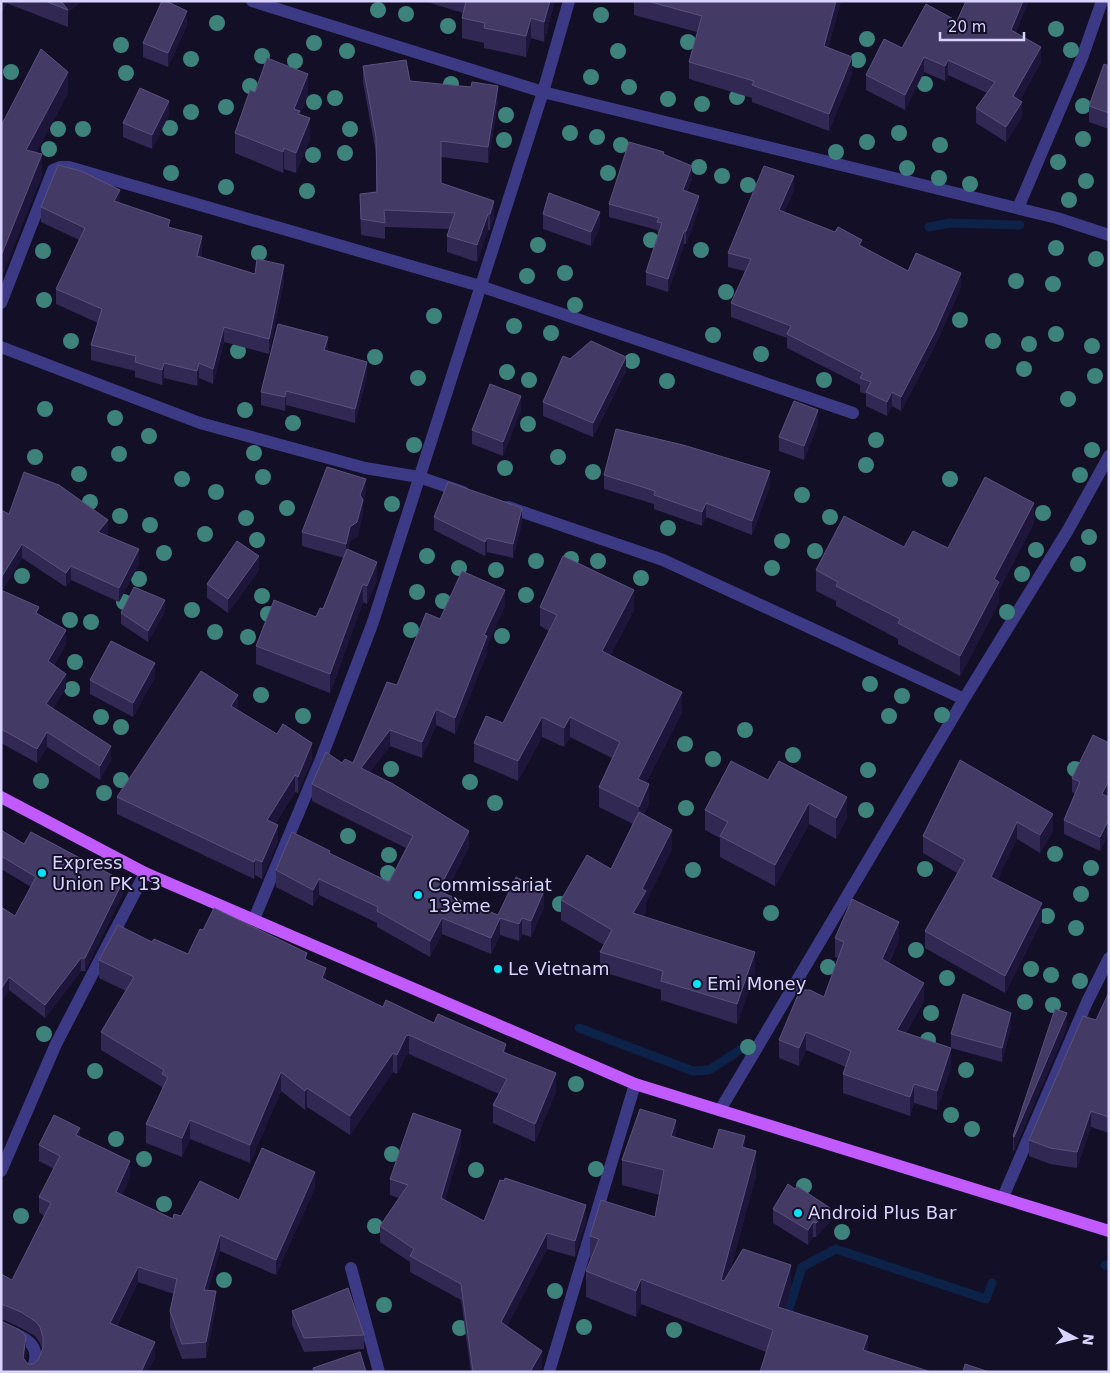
<svg xmlns="http://www.w3.org/2000/svg" width="1110" height="1373" viewBox="0 0 1110 1373" font-family="'DejaVu Sans',sans-serif">
	<style>
		.lines { fill: none; stroke-linecap: round; stroke-linejoin: round }
		.stream { stroke: #0c2248; stroke-width: 9 }
		.minor { stroke: #3d3a85; stroke-width: 12 }
		.major { stroke: #c25bff; stroke-width: 12 }
		.tree { fill: #3d827b }
		.wall { fill: #312854; fill-rule: evenodd }
		.shaded-wall { fill: #1d163a }
		.building { fill: #433a66; stroke: #5a527e }
		.poi-dot { fill: #00e5ff; stroke: #130f26; stroke-width: 2 }
		.labels { text-anchor: middle; stroke-width: 4; stroke-linejoin: round; paint-order: stroke }
		.poi-label { font-size: 18px; fill: #d9d4ff; stroke: #130f26; text-anchor: start }
	</style>
	<rect width="100%" height="100%" fill="#130f26"/>
	<g class="lines">
		<!-- stream -->
		<path class="stream" d="M929,227l21,-4 70,2
			M579,1028l114,43 16,-1 31,-20
			M1105,1265l4,1
			M785,1322l17,-55 34,-18 150,50 6,-16"/>
		<!-- minor -->
		<path class="minor" d="M252,1l291,91 514,126 52,17
			M1018,208l64,-150 20,-57
			M1,303l52,-133 7,-3h9l411,119 373,127
			M1,347l199,76 165,45 54,9 44,15
			M508,507l155,53 301,139
			M254,919l67,-160 52,-137 170,-530 26,-91
			M720,1110l244,-411 104,-169 41,-74
			M1,1171l55,-127 89,-171
			M1003,1197l84,-195 22,-44
			M351,1268l28,104
			M1,1328c23,10 44,15 30,44
			M549,1372l86,-288"/>
		<!-- major -->
		<path class="major" d="M1,797l144,76 490,211 474,147"/>
	</g>
	<!-- trees -->
	<g class="tree">
		<circle cx="378" cy="10" r="8"/>
		<circle cx="406" cy="14" r="8"/>
		<circle cx="601" cy="15" r="8"/>
		<circle cx="217" cy="23" r="8"/>
		<circle cx="448" cy="26" r="8"/>
		<circle cx="1056" cy="29" r="8"/>
		<circle cx="867" cy="39" r="8"/>
		<circle cx="688" cy="42" r="8"/>
		<circle cx="314" cy="43" r="8"/>
		<circle cx="121" cy="45" r="8"/>
		<circle cx="1071" cy="50" r="8"/>
		<circle cx="347" cy="51" r="8"/>
		<circle cx="618" cy="51" r="8"/>
		<circle cx="262" cy="56" r="8"/>
		<circle cx="191" cy="59" r="8"/>
		<circle cx="858" cy="60" r="8"/>
		<circle cx="295" cy="61" r="8"/>
		<circle cx="11" cy="72" r="8"/>
		<circle cx="126" cy="73" r="8"/>
		<circle cx="591" cy="77" r="8"/>
		<circle cx="451" cy="84" r="8"/>
		<circle cx="925" cy="84" r="8"/>
		<circle cx="250" cy="86" r="8"/>
		<circle cx="629" cy="87" r="8"/>
		<circle cx="737" cy="97" r="8"/>
		<circle cx="335" cy="98" r="8"/>
		<circle cx="668" cy="99" r="8"/>
		<circle cx="314" cy="102" r="8"/>
		<circle cx="702" cy="104" r="8"/>
		<circle cx="1083" cy="106" r="8"/>
		<circle cx="226" cy="107" r="8"/>
		<circle cx="191" cy="112" r="8"/>
		<circle cx="506" cy="115" r="8"/>
		<circle cx="170" cy="128" r="8"/>
		<circle cx="58" cy="129" r="8"/>
		<circle cx="83" cy="129" r="8"/>
		<circle cx="350" cy="129" r="8"/>
		<circle cx="570" cy="133" r="8"/>
		<circle cx="899" cy="133" r="8"/>
		<circle cx="597" cy="137" r="8"/>
		<circle cx="1083" cy="139" r="8"/>
		<circle cx="504" cy="140" r="8"/>
		<circle cx="867" cy="142" r="8"/>
		<circle cx="621" cy="145" r="8"/>
		<circle cx="940" cy="145" r="8"/>
		<circle cx="49" cy="149" r="8"/>
		<circle cx="836" cy="152" r="8"/>
		<circle cx="345" cy="153" r="8"/>
		<circle cx="313" cy="155" r="8"/>
		<circle cx="1058" cy="162" r="8"/>
		<circle cx="699" cy="167" r="8"/>
		<circle cx="907" cy="168" r="8"/>
		<circle cx="171" cy="173" r="8"/>
		<circle cx="608" cy="173" r="8"/>
		<circle cx="722" cy="176" r="8"/>
		<circle cx="939" cy="178" r="8"/>
		<circle cx="1086" cy="181" r="8"/>
		<circle cx="970" cy="184" r="8"/>
		<circle cx="748" cy="185" r="8"/>
		<circle cx="226" cy="187" r="8"/>
		<circle cx="307" cy="191" r="8"/>
		<circle cx="1069" cy="200" r="8"/>
		<circle cx="651" cy="240" r="8"/>
		<circle cx="538" cy="245" r="8"/>
		<circle cx="1056" cy="248" r="8"/>
		<circle cx="701" cy="250" r="8"/>
		<circle cx="43" cy="251" r="8"/>
		<circle cx="259" cy="253" r="8"/>
		<circle cx="1096" cy="259" r="8"/>
		<circle cx="565" cy="273" r="8"/>
		<circle cx="527" cy="276" r="8"/>
		<circle cx="1016" cy="281" r="8"/>
		<circle cx="1053" cy="284" r="8"/>
		<circle cx="726" cy="292" r="8"/>
		<circle cx="44" cy="300" r="8"/>
		<circle cx="575" cy="305" r="8"/>
		<circle cx="434" cy="316" r="8"/>
		<circle cx="960" cy="320" r="8"/>
		<circle cx="514" cy="326" r="8"/>
		<circle cx="551" cy="333" r="8"/>
		<circle cx="1056" cy="334" r="8"/>
		<circle cx="713" cy="335" r="8"/>
		<circle cx="71" cy="341" r="8"/>
		<circle cx="993" cy="341" r="8"/>
		<circle cx="1029" cy="344" r="8"/>
		<circle cx="1092" cy="346" r="8"/>
		<circle cx="238" cy="351" r="8"/>
		<circle cx="761" cy="354" r="8"/>
		<circle cx="375" cy="357" r="8"/>
		<circle cx="632" cy="361" r="8"/>
		<circle cx="1024" cy="369" r="8"/>
		<circle cx="507" cy="372" r="8"/>
		<circle cx="1095" cy="376" r="8"/>
		<circle cx="418" cy="378" r="8"/>
		<circle cx="529" cy="380" r="8"/>
		<circle cx="824" cy="380" r="8"/>
		<circle cx="667" cy="381" r="8"/>
		<circle cx="1068" cy="399" r="8"/>
		<circle cx="45" cy="409" r="8"/>
		<circle cx="245" cy="410" r="8"/>
		<circle cx="115" cy="418" r="8"/>
		<circle cx="293" cy="423" r="8"/>
		<circle cx="528" cy="424" r="8"/>
		<circle cx="149" cy="436" r="8"/>
		<circle cx="876" cy="440" r="8"/>
		<circle cx="414" cy="445" r="8"/>
		<circle cx="1092" cy="450" r="8"/>
		<circle cx="254" cy="453" r="8"/>
		<circle cx="119" cy="454" r="8"/>
		<circle cx="35" cy="457" r="8"/>
		<circle cx="558" cy="457" r="8"/>
		<circle cx="866" cy="465" r="8"/>
		<circle cx="505" cy="468" r="8"/>
		<circle cx="593" cy="472" r="8"/>
		<circle cx="79" cy="474" r="8"/>
		<circle cx="1080" cy="475" r="8"/>
		<circle cx="263" cy="477" r="8"/>
		<circle cx="182" cy="479" r="8"/>
		<circle cx="950" cy="479" r="8"/>
		<circle cx="216" cy="492" r="8"/>
		<circle cx="802" cy="495" r="8"/>
		<circle cx="90" cy="502" r="8"/>
		<circle cx="392" cy="504" r="8"/>
		<circle cx="287" cy="508" r="8"/>
		<circle cx="1043" cy="513" r="8"/>
		<circle cx="120" cy="516" r="8"/>
		<circle cx="830" cy="517" r="8"/>
		<circle cx="246" cy="518" r="8"/>
		<circle cx="150" cy="525" r="8"/>
		<circle cx="668" cy="528" r="8"/>
		<circle cx="205" cy="534" r="8"/>
		<circle cx="1089" cy="537" r="8"/>
		<circle cx="257" cy="540" r="8"/>
		<circle cx="782" cy="541" r="8"/>
		<circle cx="1036" cy="550" r="8"/>
		<circle cx="815" cy="551" r="8"/>
		<circle cx="164" cy="553" r="8"/>
		<circle cx="427" cy="556" r="8"/>
		<circle cx="571" cy="559" r="8"/>
		<circle cx="536" cy="561" r="8"/>
		<circle cx="598" cy="561" r="8"/>
		<circle cx="1078" cy="564" r="8"/>
		<circle cx="459" cy="568" r="8"/>
		<circle cx="772" cy="568" r="8"/>
		<circle cx="496" cy="570" r="8"/>
		<circle cx="1022" cy="574" r="8"/>
		<circle cx="22" cy="576" r="8"/>
		<circle cx="641" cy="578" r="8"/>
		<circle cx="139" cy="579" r="8"/>
		<circle cx="417" cy="592" r="8"/>
		<circle cx="526" cy="595" r="8"/>
		<circle cx="262" cy="596" r="8"/>
		<circle cx="443" cy="601" r="8"/>
		<circle cx="124" cy="602" r="8"/>
		<circle cx="192" cy="610" r="8"/>
		<circle cx="1007" cy="612" r="8"/>
		<circle cx="268" cy="614" r="8"/>
		<circle cx="70" cy="620" r="8"/>
		<circle cx="91" cy="622" r="8"/>
		<circle cx="411" cy="630" r="8"/>
		<circle cx="215" cy="632" r="8"/>
		<circle cx="502" cy="636" r="8"/>
		<circle cx="248" cy="637" r="8"/>
		<circle cx="75" cy="662" r="8"/>
		<circle cx="870" cy="684" r="8"/>
		<circle cx="72" cy="689" r="8"/>
		<circle cx="261" cy="695" r="8"/>
		<circle cx="902" cy="696" r="8"/>
		<circle cx="942" cy="715" r="8"/>
		<circle cx="303" cy="716" r="8"/>
		<circle cx="889" cy="716" r="8"/>
		<circle cx="101" cy="717" r="8"/>
		<circle cx="121" cy="727" r="8"/>
		<circle cx="745" cy="730" r="8"/>
		<circle cx="685" cy="744" r="8"/>
		<circle cx="793" cy="755" r="8"/>
		<circle cx="713" cy="759" r="8"/>
		<circle cx="391" cy="769" r="8"/>
		<circle cx="1075" cy="769" r="8"/>
		<circle cx="868" cy="770" r="8"/>
		<circle cx="121" cy="780" r="8"/>
		<circle cx="41" cy="781" r="8"/>
		<circle cx="470" cy="782" r="8"/>
		<circle cx="104" cy="793" r="8"/>
		<circle cx="495" cy="803" r="8"/>
		<circle cx="686" cy="808" r="8"/>
		<circle cx="866" cy="810" r="8"/>
		<circle cx="348" cy="836" r="8"/>
		<circle cx="1055" cy="854" r="8"/>
		<circle cx="389" cy="855" r="8"/>
		<circle cx="1091" cy="868" r="8"/>
		<circle cx="925" cy="869" r="8"/>
		<circle cx="693" cy="870" r="8"/>
		<circle cx="388" cy="873" r="8"/>
		<circle cx="1081" cy="894" r="8"/>
		<circle cx="560" cy="904" r="8"/>
		<circle cx="771" cy="913" r="8"/>
		<circle cx="1047" cy="916" r="8"/>
		<circle cx="1076" cy="928" r="8"/>
		<circle cx="916" cy="950" r="8"/>
		<circle cx="828" cy="967" r="8"/>
		<circle cx="1031" cy="969" r="8"/>
		<circle cx="1051" cy="975" r="8"/>
		<circle cx="947" cy="978" r="8"/>
		<circle cx="1080" cy="981" r="8"/>
		<circle cx="1025" cy="1002" r="8"/>
		<circle cx="1053" cy="1005" r="8"/>
		<circle cx="931" cy="1013" r="8"/>
		<circle cx="44" cy="1034" r="8"/>
		<circle cx="928" cy="1040" r="8"/>
		<circle cx="748" cy="1047" r="8"/>
		<circle cx="966" cy="1070" r="8"/>
		<circle cx="95" cy="1071" r="8"/>
		<circle cx="576" cy="1084" r="8"/>
		<circle cx="951" cy="1115" r="8"/>
		<circle cx="972" cy="1129" r="8"/>
		<circle cx="116" cy="1139" r="8"/>
		<circle cx="392" cy="1154" r="8"/>
		<circle cx="144" cy="1159" r="8"/>
		<circle cx="596" cy="1169" r="8"/>
		<circle cx="476" cy="1170" r="8"/>
		<circle cx="804" cy="1186" r="8"/>
		<circle cx="164" cy="1204" r="8"/>
		<circle cx="21" cy="1216" r="8"/>
		<circle cx="375" cy="1226" r="8"/>
		<circle cx="842" cy="1232" r="8"/>
		<circle cx="224" cy="1280" r="8"/>
		<circle cx="555" cy="1291" r="8"/>
		<circle cx="384" cy="1305" r="8"/>
		<circle cx="584" cy="1327" r="8"/>
		<circle cx="460" cy="1328" r="8"/>
		<circle cx="674" cy="1330" r="8"/>
	</g>
	<!-- wall -->
	<path class="wall" d="M1,1h81l-14,11v15l-62,-24 -5,12z
		M424,1h131l-11,41 -13,-4 -5,19 -42,-9v-5l-22,-5v-20l1,-5z
		M634,1h207l-13,47 24,26 -23,57 -77,-29v-4l-63,-19v-17l8,-30 -63,-17z
		M957,21l59,12 25,29 -21,38 2,17 -16,25 -30,-19v-15l11,-15 -39,-18 -3,6 -21,-9 -19,38 -39,-20v-15l36,-27z
		M187,25l-19,42 -25,-10v-14z
		M363,66l47,15 88,21 -10,61 -47,-6v26l53,18v16l-4,13h-2l-11,32 -30,-10v-16l2,-7 -64,-2v12l-24,-4 -1,-25v-16l16,-2v-39l-13,-71z
		M1109,66v63l-20,-7v-16z
		M255,92l53,2 -8,21 10,24 -14,34 -12,-4 -1,4 -48,-20v-20z
		M169,115l-17,34 -29,-12v-14z
		M664,155l28,24 -5,13 12,17 -13,35h-2l-16,48 -22,-7v-13l12,-37 -1,-5 -48,-13v-13z
		M794,190l-10,22 78,35 46,24 53,16 -26,59 -34,65 -9,-5 -5,10 -21,-10v-12l-6,-2v-7l-73,-37v-10l-56,-21v-14l14,-32 -17,-4v-14z
		M120,203l50,24 32,24 -1,7 54,16 29,6 -15,74 -45,-12 -11,42 -14,-6 -2,8 -33,-8 -2,7 -27,-8v-6l-44,-11v-15l7,-22 -42,-19v-15l23,-49 -38,-18v-15z
		M543,214l57,12 -9,20 -48,-17z
		M328,351l39,25 -12,47 -69,-18 -1,6 -24,-6v-13z
		M570,359l56,12 -33,66 -50,-21v-14z
		M521,410l-18,46 -31,-12v-14z
		M818,424l-14,36 -25,-9v-14z
		M604,475l166,10 -18,50 -46,-18 -4,9 -48,-17v-5l-50,-15z
		M366,493l-3,9v12l-6,23 -7,4 -2,9 29,30 -10,24 -4,-2 -33,91 -74,-29v-18l60,-29 7,-8 21,-51 -42,-12v-14z
		M1,510l8,4 99,20 -2,2 33,28 -20,38 -48,-22 -5,7 -44,-29 -20,33 37,23 27,30 -12,21 12,23 -13,20 58,52 -11,20 -53,-33 -10,16 -36,-20z
		M434,517l88,5 -9,36 -26,-6 -2,4 -51,-26z
		M1034,523l-35,67v13l-39,73 -62,-32v-5l-62,-33v-5l-20,-10v-21l88,-23 44,1z
		M259,570l-31,43 -21,-15v-14z
		M505,606l-18,40v7l-32,81 -19,-9 -14,33 -32,-12 -20,26 99,75 -24,47 53,21 46,-8 -13,30 -9,-3 -3,7 -19,-6 -9,19 -49,-20 -12,23 -53,-30v-4l-58,-28 -6,11 -37,-19v-17l54,-16 59,28 17,-34 -94,-47v-17l30,-21h11l44,-78 43,-66z
		M540,607l94,3 -24,46 72,56 -36,71 3,21 -5,11 28,34 -26,53v8l-3,6 112,56 -18,52 -76,-24v-10l-61,-19v-19l4,-7 -43,-25v-20l50,-31 22,-45 -34,-17v-20l13,-29 -42,-21 -6,10 -22,-10 -24,44 -44,-19v-19l29,-20 46,-92 -9,-5z
		M165,611l-17,31 -27,-18v-11z
		M155,677l-22,40 -43,-23v-14z
		M238,711l39,23 35,25 -14,34 -3,-1 -20,32 3,17 -16,38 -7,-4 -1,4 -137,-65v-17z
		M960,760l93,71 -13,22 -23,-14 -20,41 45,40 -37,73 -80,-45v-17l32,-58 -34,-20v-17z
		M1072,778l37,19v36l-9,18 -36,-17v-14l11,-26 -3,-2z
		M768,780l79,38 -11,21 -27,-15 -34,62 -55,-29v-19l-15,-8v-20z
		M1,830l23,14 99,50 -38,77h-4l-36,47 -36,-28 -8,12 14,-86 16,-29 -30,-18z
		M203,930l104,30 19,20 57,27 51,16 72,30 50,39 -21,50 -42,-19v-18l6,-11 -90,-40 -3,1 -9,19 -4,-2 -43,63 -43,-28 -2,3 -24,-19 -31,72 -60,-24 -8,18 -36,-14v-19l16,-34v-3l-61,-37v-18l25,-41 -27,-13v-18l53,-18 36,12z
		M835,938l64,2 -10,23 35,38 -18,32 45,34 -14,43 -23,-7 -4,13 -67,-23v-19l3,-7 -40,-17 -7,16 -20,-8v-18l45,-43 14,-39 -3,-1z
		M1109,992v141l-18,-6 -14,41 -27,-4 -21,-8v-16l67,-120z
		M1011,1027l-9,35 -51,-14v-14z
		M1067,1027l-53,124 -1,-1v-14z
		M80,1137l50,40 -8,18 51,24 8,-3 58,-16 76,-13 -39,88 -56,-24 -12,39 8,16 -10,52 -24,1 -12,-32v-16l4,-17 -36,-12 -21,44 38,32 -154,14v-98l11,6 32,-64 -5,-4v-15l15,-28 -15,-8v-16zM4,1320l17,8 14,8 5,7 2,6 -4,11 -5,4h-5l-3,-4 1,-8 -25,-31z
		M676,1138l37,11 32,-2 11,29 -26,94 61,20 -25,62 -125,-48 -5,13 -50,-20v-26l4,-11v-24l65,-19 4,-22 -37,-10v-25z
		M461,1146l-16,54 39,21h102l-11,36 -28,-8 -40,77 35,41 -3,5h-68l-10,-72 -51,-28v-10l-30,-20v-16l19,-28 -9,-3v-16z
		M773,1209l57,13 -14,15h-3l-5,8 -35,-22z
		M292,1311l72,24v14l-60,3 -12,-27z"/>
	<!-- shaded-wall -->
	<path class="shaded-wall" d="M1,1h5l-5,14z
		M60,1h22l-14,11v-2z
		M550,1h5l-11,41v-20z
		M836,1h5l-17,62v-17z
		M1023,1h6l-18,44v-15z
		M187,11v14l-19,42v-14z
		M531,18v20l-5,19v-21z
		M1041,47v15l-28,50v-16z
		M852,57v17l-23,57v-17z
		M924,57v15l-19,38v-15z
		M948,60v15l-3,6v-15z
		M68,72v22l-42,78v-22z
		M308,74v20l-8,21v16l-6,-22z
		M498,86v16l-10,61v-16z
		M169,101v14l-17,34v-14z
		M1022,102v15l-16,25v-15z
		M310,118v21l-14,34v-20z
		M284,148v21l-1,4v-21z
		M42,154v22l-41,103v-23z
		M692,166v13l-9,24v-13z
		M794,176v14l-15,34v-14z
		M120,190v15l-6,-4z
		M699,196v13l-13,35v-13z
		M494,201v16l-4,13v-16z
		M600,212v14l-9,20v-14z
		M488,214v16l-11,32v-17z
		M684,231v13l-16,48v-13z
		M202,236v15l-5,20v-15z
		M862,240v14l-3,-9z
		M284,265v15l-15,74v-15z
		M961,273v14l-26,59 -34,65v-14z
		M224,327v15l-11,42v-15z
		M328,337v14l-4,13v-14z
		M626,357v14l-33,66v-14z
		M367,362v14l-12,47v-14z
		M164,363v15l-2,7v-15z
		M199,363v15l-2,8v-15z
		M286,391v14l-1,6v-14z
		M892,392v14l-5,10v-14z
		M521,396v14l-18,46v-14z
		M818,410v14l-14,36v-14z
		M770,471v14l-18,50v-14z
		M366,479v14l-3,9v12l-6,23 -7,4 -4,17v-14l14,-49z
		M706,503v14l-4,9v-14z
		M1034,503v20l-35,67v13l-39,73v-20l34,-77z
		M522,508v14l-9,36v-14z
		M108,520v14l-10,12v-14z
		M487,538v14l-2,4v-14z
		M22,544v14l-21,35v-15z
		M139,549v15l-20,38v-14z
		M259,556v14l-31,43v-14z
		M377,562v18l-10,24v-18z
		M71,566v14l-5,7v-14z
		M363,584v18l-33,91v-19z
		M505,590v16l-18,40v7l-32,81v-16l29,-83z
		M634,590v20l-32,61v-20z
		M165,600v11l-17,31v-11z
		M66,630v14l-18,31v-14z
		M155,663v14l-22,40v-14z
		M66,674v14l-20,30v-14z
		M682,692v20l-44,87v-20z
		M238,695v17l-7,-6z
		M436,709v16l-14,33v-16z
		M542,717v20l-24,44v-20z
		M570,717v20l-6,10v-19z
		M390,730v16l-29,38v-16z
		M47,732v15l-10,16v-14z
		M312,743v16l-14,34v-16z
		M111,746v14l-11,20v-14z
		M295,775v17l-28,44v-16z
		M1109,780v14l-7,14v-14z
		M649,784v20l-10,23v-20z
		M847,797v21l-11,21v-21z
		M809,803v21l-34,62v-21z
		M1053,814v17l-13,22v-18z
		M1109,819v14l-9,18v-14z
		M1017,822v17l-26,55v-17z
		M278,825v16l-16,38v-17z
		M672,830v19l-26,53v8l-13,23v-20l9,-24z
		M469,831v16l-31,61v-17z
		M255,859v16l-1,4v-17z
		M319,879v16l-6,11v-16z
		M123,881v13l-38,77v-13z
		M544,891v16l-13,30v-16z
		M1042,903v17l-37,73v-17z
		M442,918v16l-12,23v-16z
		M500,918v17l-9,19v-16z
		M522,918v16l-3,7v-17z
		M899,922v18l-17,37v-18z
		M755,952v20l-18,52v-20z
		M81,958v13l-36,47v-13z
		M326,968v19l-4,-9z
		M9,977v13l-8,12v-13z
		M924,983v18l-27,48v-19z
		M1011,1013v14l-9,35v-14z
		M1067,1013v14l-53,124v-14z
		M806,1032v18l-7,16v-18z
		M409,1035v19l-3,1 -9,19v-19l9,-19z
		M506,1044v19l-3,-11z
		M951,1048v19l-14,43v-19z
		M393,1053v19l-43,63v-19z
		M281,1072v19l-31,72v-18z
		M556,1073v19l-21,50v-18z
		M914,1084v19l-4,13v-19z
		M307,1088v19l-2,3v-19z
		M1091,1111v16l-14,41v-16z
		M190,1120v19l-8,18v-19z
		M676,1120v26l-5,-10z
		M80,1128v15l-4,-8z
		M461,1130v16l-20,68v-16z
		M745,1136v26l-3,-15z
		M756,1151v25l-35,130v-26z
		M130,1161v16l-14,31v-16z
		M315,1172v15l-39,88v-15z
		M586,1205v16l-11,36v-16z
		M830,1208v14l-14,15v-14z
		M813,1222v15l-5,8v-15z
		M547,1233v16l-46,89v-16z
		M220,1235v16l-16,54v-15z
		M791,1265v25l-13,43v-26z
		M138,1267v15l-28,57v-16z
		M641,1279v25l-5,13v-26z
		M216,1291v15l-10,52v-16z
		M26,1336v16l-3,20v-14z
		M868,1336v25l-5,-11z
		M155,1342v16l-7,14h-7z
		M542,1351v16l-3,5h-9z"/>
	<!-- building -->
	<path class="building" d="M45,1h16l7,9z
		M162,1h4l21,10 -19,42 -25,-10z
		M466,1h84l-6,21 -13,-4 -5,18 -42,-8 1,-5 -23,-5z
		M647,1h189l-12,45 28,11 -23,57 -77,-29 2,-4 -65,-19 13,-46z
		M966,1h57l-12,29 30,17 -28,49 9,6 -16,25 -30,-19 19,-26 -47,-22 -3,6 -21,-9 -19,38 -39,-20 18,-36 18,9 24,-44 31,17z
		M41,49l27,23 -42,78 16,4 -41,102v-130z
		M267,58l41,16 -14,35 6,2 -2,3 12,4 -14,35 -12,-5 -1,4 -48,-19 15,-43 5,2z
		M406,60l4,21 61,6 1,-5 26,4 -10,61 -47,-6v42l53,18 -4,13h-2l-11,31 -30,-9 8,-23 -71,-3 1,13 -24,-4 -1,-25 17,-2 -1,-55 -13,-71z
		M1104,64l5,2v47l-20,-7z
		M140,88l29,13 -17,34 -29,-12z
		M629,142l35,10 -1,2 29,12 -9,24 16,6 -13,35h-2l-16,48 -22,-7 16,-49 -5,-1 2,-4 -50,-14z
		M58,165l23,6 39,19 -6,11 56,19 -2,7 34,9 -5,20 58,18 2,-15 27,6 -15,74 -45,-12 -11,42 -14,-6 -2,8 -33,-8 -2,7 -27,-8 1,-6 -45,-11 11,-36 -46,-20 29,-61 -44,-21z
		M764,166l30,10 -15,34 56,22 3,-5 24,13 -3,5 49,26 8,-18 45,20 -26,59 -34,65 -9,-5 -5,10 -21,-10 5,-10 -11,-4 3,-5 -76,-39 4,-8 -60,-23 20,-44 -23,-6z
		M549,193l51,19 -9,20 -48,-18z
		M278,324l50,13 -4,13 43,12 -12,47 -69,-18 -1,6 -24,-5z
		M591,341l35,16 -33,66 -50,-21 20,-46 7,3z
		M490,384l31,12 -18,46 -31,-12z
		M794,401l24,9 -14,36 -25,-9z
		M616,429l67,16 87,26 -18,50 -46,-18 -4,9 -48,-17 1,-4 -51,-16z
		M327,467l39,12 -6,16 3,5 -6,22 -7,5 -4,17 -44,-12z
		M24,472l35,13 49,35 -10,12 41,17 -20,39 -48,-22 -5,7 -44,-29 -21,34v-68l8,4z
		M985,477l49,26 -40,76 5,3 -39,74 -62,-33 2,-4 -64,-33 2,-4 -22,-12 28,-54 60,31 9,-16 35,17z
		M448,482l74,26 -9,36 -26,-6 -2,4 -51,-25z
		M237,541l22,15 -31,43 -21,-15z
		M347,549l30,13 -10,24 -4,-2 -33,90 -74,-28 18,-46 42,17 4,-9 3,1z
		M563,556l71,34 -32,61 80,41 -44,87 11,5 -10,23 -40,-20 21,-45 -50,-25 -6,11 -22,-11 -24,44 -44,-18 12,-27 17,7 54,-108 -17,-8z
		M462,571l43,19 -21,45 3,1 -32,82 -19,-9 -14,33 -32,-12 -29,38 32,16 76,47 -31,60 60,24 18,-38 28,14 -13,30 -9,-3 -3,6 -19,-6 -9,20 -49,-20 -12,23 -53,-30 1,-4 -59,-28 -6,11 -37,-20 16,-38 38,19 -1,2 60,29 24,-46 -101,-52 14,-32 16,11 3,-4 8,4 34,-81 10,3 29,-72 14,6z
		M134,587l31,13 -17,31 -27,-18z
		M1,590l38,17 -3,6 30,17 -18,31 18,13 -20,30 65,42 -11,20 -53,-34 -10,17 -36,-20z
		M111,641l44,22 -22,40 -43,-23z
		M201,671l37,24 -7,11 46,28 6,-10 29,19 -14,34 -3,-2 -28,45 11,5 -16,37 -7,-3 -1,3 -137,-65z
		M1093,735l16,8v37l-7,14 7,3v22l-9,18 -36,-17 16,-38 -8,-4z
		M960,760l93,54 -13,21 -23,-13 -26,55 51,26 -37,73 -80,-45 40,-71 -42,-24z
		M731,761l37,19 11,-19 68,36 -11,21 -27,-15 -34,62 -55,-29 8,-14 -23,-12z
		M639,812l33,18 -30,59 4,2 -13,22 122,39 -18,52 -76,-23 2,-10 -63,-19 12,-22 -51,-30 26,-45 24,14z
		M1,830l23,14 7,-12 92,49 -38,77h-4l-36,47 -36,-28 -8,12v-82l14,9 21,-39 -35,-21z
		M852,899l47,23 -17,37 42,24 -27,47 54,18 -14,43 -23,-7 -4,13 -67,-23 8,-23 -45,-19 -7,16 -20,-8 21,-50h10l14,7 20,-55 -9,-4z
		M214,908l93,45 -2,6 21,9 -4,10 61,29 3,-7 48,23 4,-9 68,30 -3,8 53,21 -21,51 -42,-19 14,-26 -98,-44 -3,1 -9,19 -4,-2 -43,63 -43,-28 -2,3 -24,-19 -31,73 -60,-25 -8,18 -36,-14 22,-47 -6,-3 2,-4 -63,-38 33,-55 -35,-17 19,-35 34,17 2,-3 34,15 12,-25 3,1z
		M1109,992v125l-18,-6 -14,41 -27,-4 -21,-8 54,-124 13,4z
		M963,994l48,19 -9,35 -51,-14z
		M1055,1009l12,4 -53,124 -1,-1z
		M640,1109l36,11 -5,16 42,13 6,-20 26,7 -3,11 14,4 -35,129 3,1 19,-32 48,16 -13,42 90,29 -5,14 68,22h-171l13,-42 -132,-51 -5,12 -50,-20 13,-32 -9,-3 11,-36 54,17 9,-47 -42,-10z
		M413,1113l48,17 -20,68 43,23 16,-41 4,1 1,-3 81,27 -11,36 -28,-8 -46,89 41,29 -12,21h-57l-12,-88 -51,-28 4,-7 -34,-23 28,-41 -18,-6z
		M54,1115l26,13 -4,7 54,26 -14,31 57,27 1,-5 7,2 19,-35 39,19 23,-52 53,24 -39,88 -56,-25 -16,55 12,1 -10,51 -24,2 -12,-33 7,-32 -39,-12 -28,56 45,19 -14,30h-140v-51l19,9 6,6 -3,22 5,6h5l5,-4 5,-12v-11l-3,-10 -5,-6 -14,-9 -17,-7h-3v-31l11,6 39,-77 -12,-6 21,-41 -21,-11z
		M788,1184l7,5 2,-3 33,22 -14,15 -3,-1 -5,8 -35,-21z
		M348,1288l16,47 -60,3 -12,-27z
		M360,1352l6,20h-52l-1,-4z
		M965,1364l24,8h-26z"/>
	<!-- markers -->
	<g class="poi-dot">
		<circle cx="42" cy="873" r="5"/>
		<circle cx="418" cy="895" r="5"/>
		<circle cx="498" cy="969" r="5"/>
		<circle cx="697" cy="984" r="5"/>
		<circle cx="798" cy="1213" r="5"/>
	</g>
	<g class="labels">
		<!-- poi labels -->
		<g class="poi-label">
			<text x="52" y="869">Express<tspan x="52" dy="21">Union PK 13</tspan></text>
			<text x="428" y="891">Commissariat<tspan x="428" dy="21">13ème</tspan></text>
			<text x="508" y="975">Le Vietnam</text>
			<text x="707" y="990">Emi Money</text>
			<text x="808" y="1219">Android Plus Bar</text>
		</g>
	</g>
	<!-- border -->
	<rect width="1110" height="1373" fill="none" stroke="#d9d4ff" stroke-width="5"/>
	<!-- north arrow -->
	<g transform="translate(1075 1338) rotate(97)" stroke="#130f26" stroke-width="4" paint-order="stroke">
	<path d="M0-4L9 19L0 12L-9 19Z" fill="#d9d4ff"/>
	<text y="-8" font-size="14" font-weight="bold" text-anchor="middle" fill="#d9d4ff">N</text>
	</g>
	<!-- scale -->
	<path d="M940 32v8h84v-8" fill="none" stroke="#d9d4ff" stroke-width="2.5"/>
	<text x="948" y="32" font-size="15" fill="#d9d4ff" stroke="#130f26" stroke-width="4" paint-order="stroke">20 m</text>
</svg>
